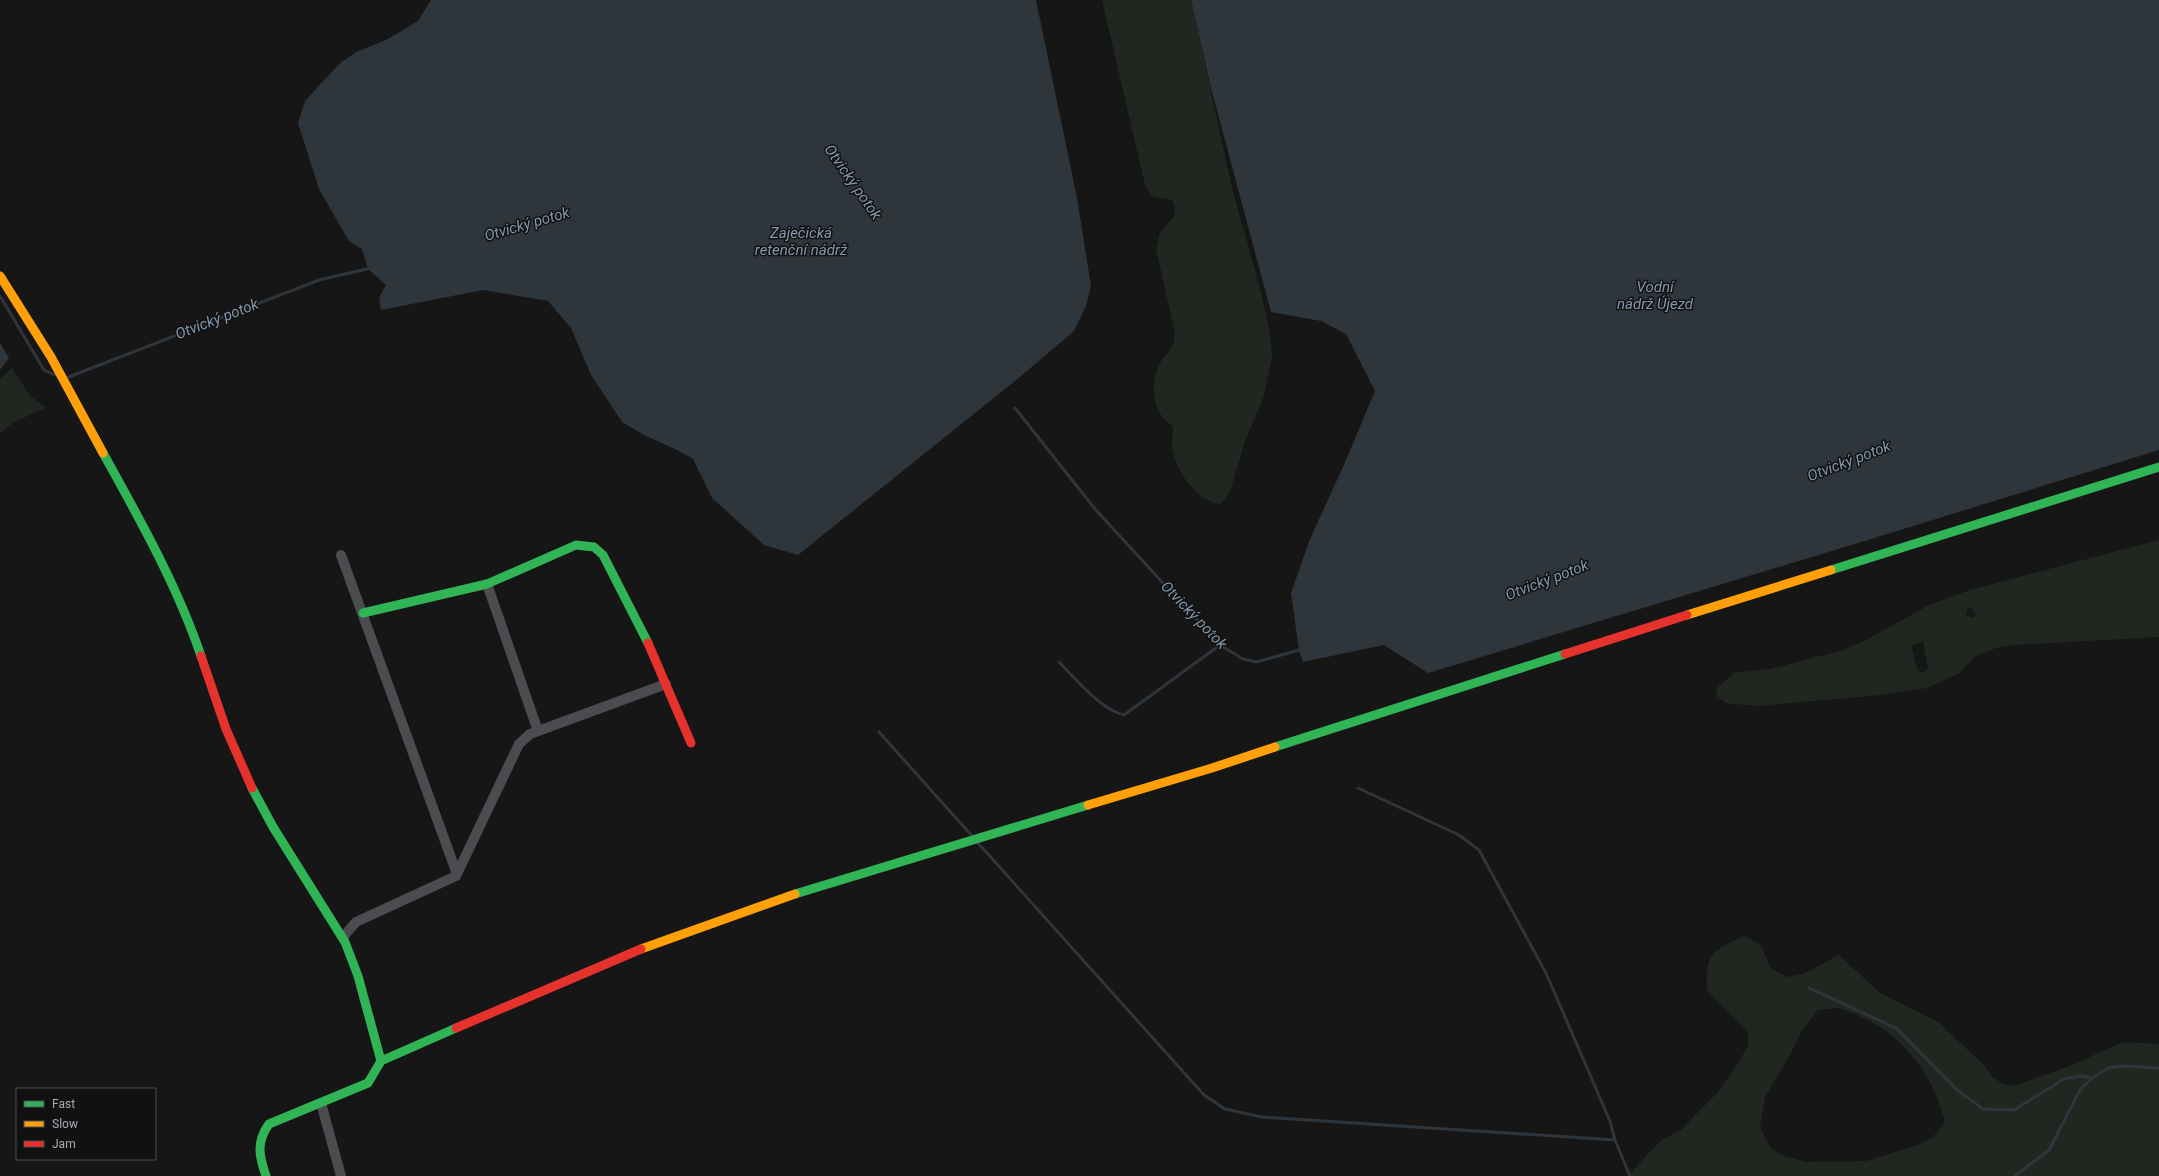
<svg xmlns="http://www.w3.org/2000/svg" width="2159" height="1176" viewBox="0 0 2159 1176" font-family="Roboto,sans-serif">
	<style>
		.green { fill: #202721; fill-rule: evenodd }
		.water { fill: #2e353b }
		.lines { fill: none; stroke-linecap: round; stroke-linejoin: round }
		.stream { stroke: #2e353b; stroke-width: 3 }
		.street { stroke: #4b4c4f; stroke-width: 10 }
		.fast { stroke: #30b455; stroke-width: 9 }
		.slow { stroke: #ff9f0a; stroke-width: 9 }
		.jam { stroke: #e5322d; stroke-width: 9 }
		.labels { text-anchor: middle; stroke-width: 3; stroke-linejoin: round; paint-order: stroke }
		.water-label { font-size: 15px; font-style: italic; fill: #8398ae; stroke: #111112 }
	</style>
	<rect width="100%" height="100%" fill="#161617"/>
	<!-- green -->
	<path class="green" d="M1102,0h89l41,188 30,108 9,43 1,19 -9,40 -18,43 -14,47 -5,10 -6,6c-25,-4 -44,-33 -48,-57 -1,-7 2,-14 1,-21 -21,-12 -23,-40 -14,-61 7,-13 15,-14 16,-32l-19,-84 4,-16 14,-17 1,-10 -3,-6 -19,-3 -8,-12z
		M12,368l18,28 16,12 -32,14 -14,11v-54z
		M2159,540v97l-146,8 -17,3 -22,9 -14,16 -33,15 -56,8 -115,10 -31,-3 -9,-8 2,-8 16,-14 36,-4 73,-19 21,-9 65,-36 41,-15zM1971,607l5,8 -3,3 -7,-3 2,-7zM1923,642l5,26 -3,4h-5l-3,-3 -6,-24z
		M1745,935l17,12 8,21 17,9 16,-3 36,-19 41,38 58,29 46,43 9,13 11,6 10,2 58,-21 51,-23 36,2v132h-531l32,-35 21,-11 37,-38 20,-29 10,-17v-14l-41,-41c-1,-41 4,-38 38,-56zM1838,1008c55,16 94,59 107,114l-12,15 -15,8 -52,16 -59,1 -23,-6 -13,-8 -11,-21 5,-30 26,-44 11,-23 16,-20z"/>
	<!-- water -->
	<path class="water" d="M431,0h605l41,198 14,88 -5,20 -12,25 -59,50 -217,174 -34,-10 -52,-47 -19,-39 -16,-9 -33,-15 -22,-13 -31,-47 -20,-47 -23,-27 -65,-11 -102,20 -2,-12 7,-13 -18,-16 -6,-20 -13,-8 -30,-52 -21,-66 7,-22 34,-37 17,-12 30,-12 32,-19z
		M1191,0h968v450l-291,90 -440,133 -44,-28 -81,17 -4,-12 -8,-57 19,-54 33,-72 32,-76 -29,-57 -25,-13 -50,-9 -60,-224z
		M0,343l9,15 -9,12z"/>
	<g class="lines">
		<!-- stream -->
		<path class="stream" d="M0,296l44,74 11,5
			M66,378l253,-98 52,-12
			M1015,408l80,101 125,136 23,14 13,3 47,-13
			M1059,662c16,16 42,48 65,53l96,-70
			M879,732l94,105
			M1358,788l101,47 20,15 67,123 64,148 5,19
			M978,843l226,252 21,14 37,8 353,23 15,36
			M1809,988l87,40 61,62 26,19 31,1 50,-31 16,-3 12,2
			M2015,1176l34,-26 31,-60 12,-12 16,-10 16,-2 35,2"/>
		<!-- street -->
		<path class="street" d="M341,555l116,319
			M487,584l51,147
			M343,937l13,-15 100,-46 63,-132 11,-10 136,-50
			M321,1103l20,73"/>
		<!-- fast -->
		<path class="fast" d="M103,453c36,65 74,132 98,203
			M1831,570l328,-103
			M363,613l124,-29 89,-39 18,2 9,8 45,88
			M1275,747l290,-93
			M252,788l21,39 72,115 13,34 23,85
			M795,894l293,-89
			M266,1176c-7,-20 -10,-34 3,-52l99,-41 13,-22 75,-33"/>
		<!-- slow -->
		<path class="slow" d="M0,276l51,81 52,96
			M1687,615l144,-45
			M1088,805l124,-37 63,-21
			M641,949l154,-55"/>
		<!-- jam -->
		<path class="jam" d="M648,643l43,100
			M1565,654l122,-39
			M201,656l25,73 26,59
			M456,1028l185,-79"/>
	</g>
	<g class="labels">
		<!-- water labels -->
		<g class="water-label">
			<text transform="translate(853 182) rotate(55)" y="5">Otvický potok</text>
			<text transform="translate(527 224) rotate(-16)" y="5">Otvický potok</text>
			<text x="801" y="238">Zaječická<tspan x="801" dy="17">retenční nádrž</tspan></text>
			<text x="1655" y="292">Vodní<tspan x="1655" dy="17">nádrž Újezd</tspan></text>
			<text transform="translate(217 319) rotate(-21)" y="5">Otvický potok</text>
			<text transform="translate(1849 461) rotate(-21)" y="5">Otvický potok</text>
			<text transform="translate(1547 580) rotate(-21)" y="5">Otvický potok</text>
			<text transform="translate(1194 615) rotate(46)" y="5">Otvický potok</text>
		</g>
	</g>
	<!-- legend -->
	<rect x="16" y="1088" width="140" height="72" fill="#111112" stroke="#4e4f54"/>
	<rect x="24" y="1101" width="20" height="6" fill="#30b455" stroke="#4e4f54"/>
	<text x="52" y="1108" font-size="12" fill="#a9acb6">Fast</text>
	<rect x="24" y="1121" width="20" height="6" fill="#ff9f0a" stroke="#4e4f54"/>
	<text x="52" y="1128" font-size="12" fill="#a9acb6">Slow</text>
	<rect x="24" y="1141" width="20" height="6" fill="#e5322d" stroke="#4e4f54"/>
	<text x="52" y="1148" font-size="12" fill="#a9acb6">Jam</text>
</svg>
